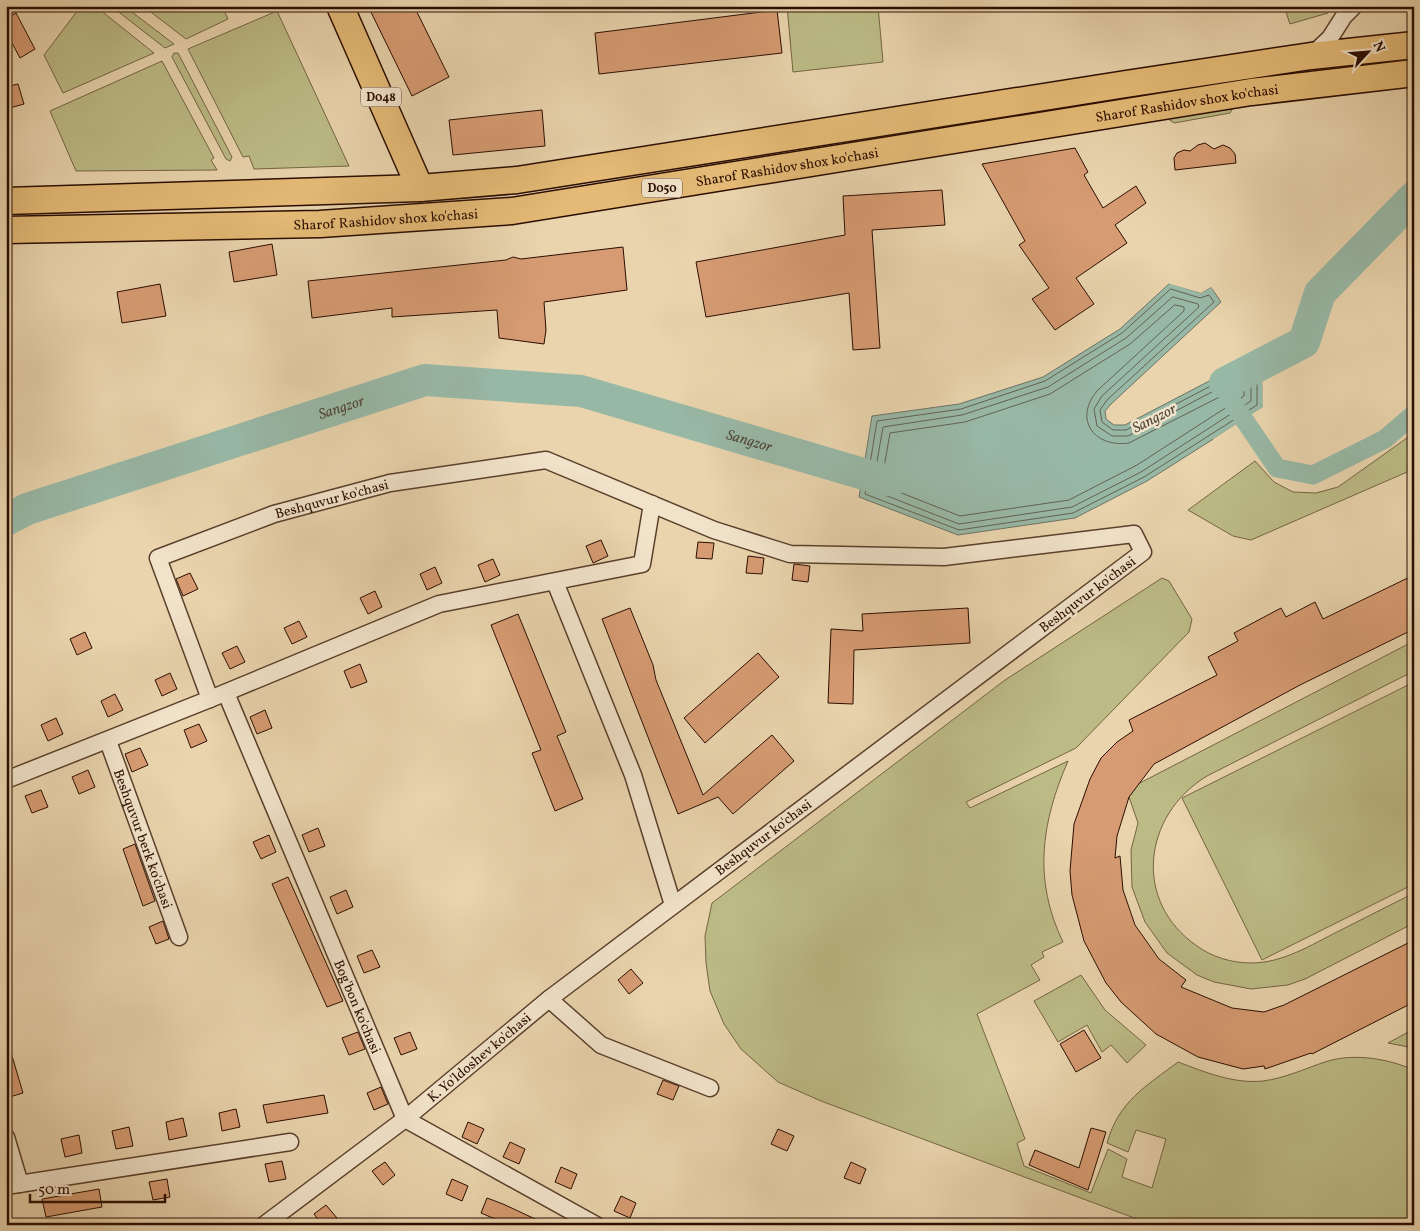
<svg xmlns="http://www.w3.org/2000/svg" width="1420" height="1231" viewBox="0 0 1420 1231" font-family="Vollkorn,serif">
	<style>
		.green { fill: #bcbb86; stroke: #746443 }
		.water { fill: #98b8a6; stroke: #6c7464 }
		.pier { fill: #e9d4ad }
		.lines { fill: none; stroke-linecap: round; stroke-linejoin: round }
		.shore { stroke: #626253; stroke-width: 1 }
		.canal { stroke: #98b8a6; stroke-width: 19 }
		.river { stroke: #98b8a6; stroke-width: 32 }
		.building { fill: #d69b72; stroke: #2b0d00 }
		.minor-casing { stroke: #5a3f2b; stroke-width: 19 }
		.primary-casing { stroke: #2b0d00; stroke-width: 29 }
		.minor { stroke: #f1e3ca; stroke-width: 16 }
		.primary { stroke: #e4ba76; stroke-width: 26 }
		.labels { text-anchor: middle; stroke-width: 5; stroke-linejoin: round; paint-order: stroke }
		.shield { fill: #f1e3ca; stroke: #664d3d; stroke-width: 1 }
		.shield-label { font-size: 12px; font-weight: bold; fill: #2b0d00 }
		.street-label { font-size: 14px; fill: #2b0d00; stroke: #f1e3ca }
		.water-label { font-size: 15px; font-style: italic; fill: #51493a; stroke: #f1e3ca }
	</style>
	<rect width="100%" height="100%" fill="#e9d4ad"/>
	<filter id="stains"><feTurbulence type="fractalNoise" baseFrequency=".004" numOctaves="4"/><feColorMatrix values="0 0 0 0 .2 0 0 0 0 .09 0 0 0 0 .02 0 0 0 .5 -.17"/></filter>
	<radialGradient id="worn" r=".72"><stop offset=".6" stop-color="#630" stop-opacity="0"/><stop offset="1" stop-color="#630" stop-opacity=".3"/></radialGradient>
	<!-- green -->
	<path class="green" d="M6,6h10v7l-10,6z
		M81,6l6,4 4,-4h4l59,47 -91,40 -19,-38z
		M111,6h13l50,38 -9,4z
		M143,6h79l6,13 -42,20z
		M787,6h91l5,56 -90,10z
		M1284,6h50l-6,7 -38,11z
		M277,11l72,155 -95,3 -5,-13 -6,1 -55,-108z
		M174,53h4l54,104 -2,4 -4,-2 -54,-102z
		M162,61l52,97 -3,2 6,10 -141,1 -26,-60z
		M1238,100l-8,13 -56,10 -13,-9z
		M1414,433v36l-163,71 -18,-4 -45,-26 67,-49 19,21 19,10 23,1 22,-6z
		M1162,578l7,3 23,38 -3,13 -113,116 -110,54 4,6 98,-47c-27,62 -35,119 -5,181l-21,10 2,5 -13,8 9,15 -63,34 48,125 -8,4 7,23 67,27 17,-44 19,10 -5,18 30,11 14,-49 -30,-9 -8,22 -21,-9c12,-42 38,-56 71,-81 27,10 55,22 85,19 23,-3 43,-13 65,-20 27,-8 61,-2 86,9v155h-261l-332,-124 -43,-19 -37,-33 -17,-25 -14,-33 -4,-28 -1,-27 7,-33 293,-223z
		M1414,641v30l-207,105c-64,39 -75,125 -10,170 15,11 35,17 54,17 32,0 60,-18 88,-32 25,-13 50,-25 75,-38v30l-109,56 -17,6 -37,4 -37,-7 -17,-7 -30,-22 -22,-31 -13,-35 -1,-37 7,-27 -9,-26 7,-12z
		M1414,682v202l-152,76 -80,-162z
		M1081,975l24,35 41,35 -19,18 -16,-18 -9,7 -15,-27 -29,17 -24,-41z
		M1414,1029v19l-26,-5z"/>
	<!-- water -->
	<path class="water" d="M1170,283l31,10 10,-6 10,15 -110,102 -6,7 1,8 8,6h11l134,-70 11,15 -8,5 2,32 -117,74 -72,37 -117,17 -99,-38 13,-81 87,-12 84,-27 77,-48z"/>
	<!-- pier -->
	<path class="pier" d="M1171,281l30,9 11,-5 12,18 -13,-16 -10,6 -34,-10z
		M1257,353h4l11,16 -7,7 1,32 -52,33 -1,-2 50,-32 -1,-32 8,-5z"/>
	<g class="lines">
		<!-- shore -->
		<path class="shore" d="M1171,289l29,9 9,-3 5,7 -107,98 -7,10 2,12 11,8h13l131,-68 5,6 -5,7v30l-113,72 -71,36 -114,17 -94,-36 12,-73 84,-12 84,-28 77,-48z
			M1173,297l25,7 1,3 -97,89 -8,13 3,17 15,10h16l120,-63 3,3v25l-110,71 -69,35 -113,17 -87,-34 11,-63 79,-12 86,-28 78,-49z
			M1175,305l9,2v4l-86,79c-25,28 -5,58 31,53l112,-57 3,1v9l-107,69 -68,35 -109,16 -79,-31 9,-52 75,-11 85,-28 80,-50z"/>
		<!-- canal -->
		<path class="canal" d="M1230,399l47,69 36,7 72,-36 29,-25"/>
		<!-- river -->
		<g class="river">
			<path d="M1225,383l79,-41 16,-49 94,-96"/>
			<path id="s1" d="M6,520l21,-11 398,-129 156,11 303,89 21,-4"/>
		</g>
	</g>
	<!-- building -->
	<path class="building" d="M368,6h46l35,71 -37,19z
		M777,10l5,43 -183,21 -4,-41z
		M16,13l19,36 -15,9 -14,-26v-13z
		M18,84l6,20 -18,5v-22z
		M542,110l3,36 -92,9 -4,-35z
		M1205,143l9,6 9,-4 7,3 5,6 1,9 -61,7 -1,-12 3,-5 7,-3 6,1 8,-6z
		M1075,148l13,24 -4,3 19,33 33,-22 10,17 -31,22 12,18 -51,35 18,26 -39,26 -23,-31 17,-11 -30,-43 6,-4 -43,-77z
		M942,190l3,35 -73,5 8,118 -27,2 -4,-57 -143,24 -10,-55 149,-27 -2,-39z
		M272,244l5,31 -43,7 -5,-30z
		M623,247l4,43 -83,12 2,28 -2,14 -45,-6 -2,-28 -105,7v-9l-80,10 -4,-37 198,-21 7,-3 8,2z
		M160,284l6,32 -44,7 -5,-31z
		M601,540l7,16 -15,7 -7,-17z
		M698,542l16,1 -2,16 -16,-1z
		M748,556l16,2 -2,16 -16,-1z
		M493,559l7,16 -15,7 -7,-17z
		M794,564l16,2 -2,16 -16,-2z
		M435,567l7,16 -15,7 -7,-16z
		M190,573l8,16 -15,7 -7,-17z
		M1414,575v54l-114,56 -146,79 -25,33 -12,39 -2,22 5,-2 3,34 12,35 24,34 27,21 -5,7 51,21 32,4 20,-7 130,-65v62l-102,52 -1,-1 -46,16 -1,-3 -21,3 -45,-12 -42,-23 -35,-32 -15,-19 -22,-42 -12,-46 -2,-24 4,-47 16,-45 11,-21 16,-16 16,-11 -4,-11 88,-45 -9,-18 30,-16 -4,-8 47,-25 5,9 29,-15 8,17z
		M375,591l7,16 -14,7 -8,-16z
		M630,608l23,57 3,15 47,115 69,-60 22,26 -61,53 -15,-17 -40,17 -76,-195z
		M968,608l2,35 -116,7 -1,54 -25,-1 3,-74 32,2 -1,-17z
		M518,614l48,118 -9,4 26,63 -28,12 -23,-58 9,-3 -50,-125z
		M299,621l8,16 -15,7 -8,-16z
		M85,632l7,16 -15,7 -7,-16z
		M237,646l8,16 -15,7 -8,-16z
		M758,653l21,24 -74,66 -21,-25z
		M360,664l7,18 -16,6 -7,-17z
		M170,673l7,16 -15,7 -7,-16z
		M115,694l8,16 -15,7 -7,-16z
		M265,710l7,18 -15,6 -7,-17z
		M56,718l7,16 -15,7 -7,-16z
		M199,724l8,17 -16,7 -7,-18z
		M140,748l8,17 -16,7 -7,-18z
		M88,770l7,17 -16,7 -7,-17z
		M41,790l7,17 -16,6 -7,-17z
		M318,828l7,18 -16,6 -7,-17z
		M269,835l7,17 -15,7 -8,-17z
		M135,844l20,57 -12,5 -20,-57z
		M288,877l55,124 -16,6 -55,-123z
		M346,890l7,17 -16,7 -7,-17z
		M163,921l6,18 -13,5 -7,-17z
		M372,950l8,17 -16,6 -7,-17z
		M631,969l12,14 -14,11 -11,-14z
		M1084,1030l17,28 -25,14 -16,-28z
		M358,1032l7,17 -16,6 -7,-17z
		M410,1032l7,17 -16,6 -7,-17z
		M10,1049l13,44 -17,5v-48z
		M663,1080l16,6 -6,14 -16,-6z
		M381,1087l7,17 -14,6 -7,-17z
		M324,1095l4,18 -61,10 -4,-18z
		M236,1109l4,18 -18,4 -3,-18z
		M183,1118l4,18 -18,4 -3,-18z
		M468,1122l16,7 -7,15 -15,-7z
		M129,1127l4,19 -17,3 -4,-18z
		M1091,1128l15,4 -18,58 -59,-25 6,-15 44,18z
		M778,1129l16,7 -7,15 -16,-7z
		M79,1135l3,18 -17,4 -4,-18z
		M510,1142l15,7 -6,15 -16,-7z
		M282,1161l4,18 -17,3 -4,-18z
		M385,1162l10,13 -12,10 -11,-14z
		M851,1162l15,7 -6,15 -16,-6z
		M561,1167l16,7 -6,15 -16,-7z
		M167,1179l3,18 -17,3 -4,-18z
		M452,1179l16,7 -6,15 -16,-7z
		M99,1189l3,18 -56,10 -4,-18z
		M621,1196l15,7 -6,15 -16,-7z
		M487,1198l16,6 45,21h-39l-28,-12z
		M326,1205l11,13 -9,7h-6l-8,-11z"/>
	<g class="lines">
		<!-- minor casing -->
		<g class="minor-casing">
			<g id="minor">
				<path d="M1311,56l19,-18 14,-22 10,-10"/>
				<path d="M555,582l78,193 40,130"/>
				<path id="s2" d="M226,693l179,426 191,106"/>
				<path id="s3" d="M210,699l-52,-141 116,-44 116,-31 156,-23 168,70 76,24 154,3 190,-23 9,18 -594,447 -144,120 -141,106"/>
				<path id="s4" d="M108,741l71,196"/>
				<path d="M6,780l204,-81 229,-95 203,-40 10,-60"/>
				<path d="M549,999l52,46 109,43"/>
				<path d="M6,1137l14,47"/>
				<path d="M6,1186l284,-44"/>
			</g>
		</g>
		<!-- primary casing -->
		<g class="primary-casing">
			<g id="primary">
				<path d="M340,6l80,182"/>
				<path d="M6,201l414,-13 97,-8 609,-96 185,-28 103,-11"/>
				<path id="s5" d="M6,230l314,-6 192,-13 739,-119 163,-19"/>
			</g>
		</g>
		<!-- minor -->
		<use href="#minor" class="minor"/>
		<!-- primary -->
		<use href="#primary" class="primary"/>
	</g>
	<g class="labels">
		<!-- shield labels -->
		<g class="shield">
			<rect x="361" y="87.5" width="40" height="19" rx="4"/>
			<rect x="642" y="178.5" width="40" height="19" rx="4"/>
		</g>
		<g class="shield-label">
			<text x="381" y="101">D048</text>
			<text x="662" y="192">D050</text>
		</g>
		<!-- street labels -->
		<g class="street-label">
			<text dy="5" stroke="none"><textPath href="#s5" startOffset="1190">Sharof Rashidov shox ko'chasi</textPath></text>
			<text dy="5" stroke="none"><textPath href="#s5" startOffset="785">Sharof Rashidov shox ko'chasi</textPath></text>
			<text dy="5" stroke="none"><textPath href="#s5" startOffset="380">Sharof Rashidov shox ko'chasi</textPath></text>
			<text dy="5" stroke="none"><textPath href="#s3" startOffset="334">Beshquvur ko'chasi</textPath></text>
			<text transform="translate(1087 594) rotate(-37)" y="5">Beshquvur ko'chasi</text>
			<text transform="translate(763 837) rotate(-37)" y="5">Beshquvur ko'chasi</text>
			<text dy="5" stroke="none"><textPath href="#s4" startOffset="104">Beshquvur berk ko'chasi</textPath></text>
			<text dy="5" stroke="none"><textPath href="#s2" startOffset="340">Bog'bon ko'chasi</textPath></text>
			<text transform="translate(479 1057) rotate(-40)" y="5">K. Yo'ldoshev ko'chasi</text>
		</g>
		<!-- water labels -->
		<g class="water-label">
			<text dy="5" stroke="none"><textPath href="#s1" startOffset="354">Sangzor</textPath></text>
			<text transform="translate(1154 418) rotate(-27)" y="5">Sangzor</text>
			<text dy="5" stroke="none"><textPath href="#s1" startOffset="774">Sangzor</textPath></text>
		</g>
	</g>
	<!-- margin -->
	<rect width="1420" height="1231" fill="none" stroke="#e9d4ad" stroke-width="25"/>
	<rect x="8" y="8" width="1405" height="1216" fill="none" stroke="#2b0d00" stroke-width="2.5"/>
	<rect x="12" y="12" width="1395" height="1206" fill="none" stroke="#2b0d00"/>
	<!-- north arrow -->
	<g transform="translate(1368 52) rotate(64)" stroke="#f1e3ca" stroke-width="4" paint-order="stroke">
	<path d="M0-4L9 19L0 12L-9 19Z" fill="#2b0d00"/>
	<text y="-8" font-size="14" font-weight="bold" text-anchor="middle" fill="#2b0d00">N</text>
	</g>
	<!-- scale -->
	<path d="M30 1194v8h135v-8" fill="none" stroke="#2b0d00" stroke-width="2.5"/>
	<text x="38" y="1194" font-size="15" fill="#2b0d00" stroke="#f1e3ca" stroke-width="4" paint-order="stroke">50 m</text>
	<rect width="100%" height="100%" filter="url(#stains)"/>
	<rect width="100%" height="100%" fill="url(#worn)"/>
</svg>
